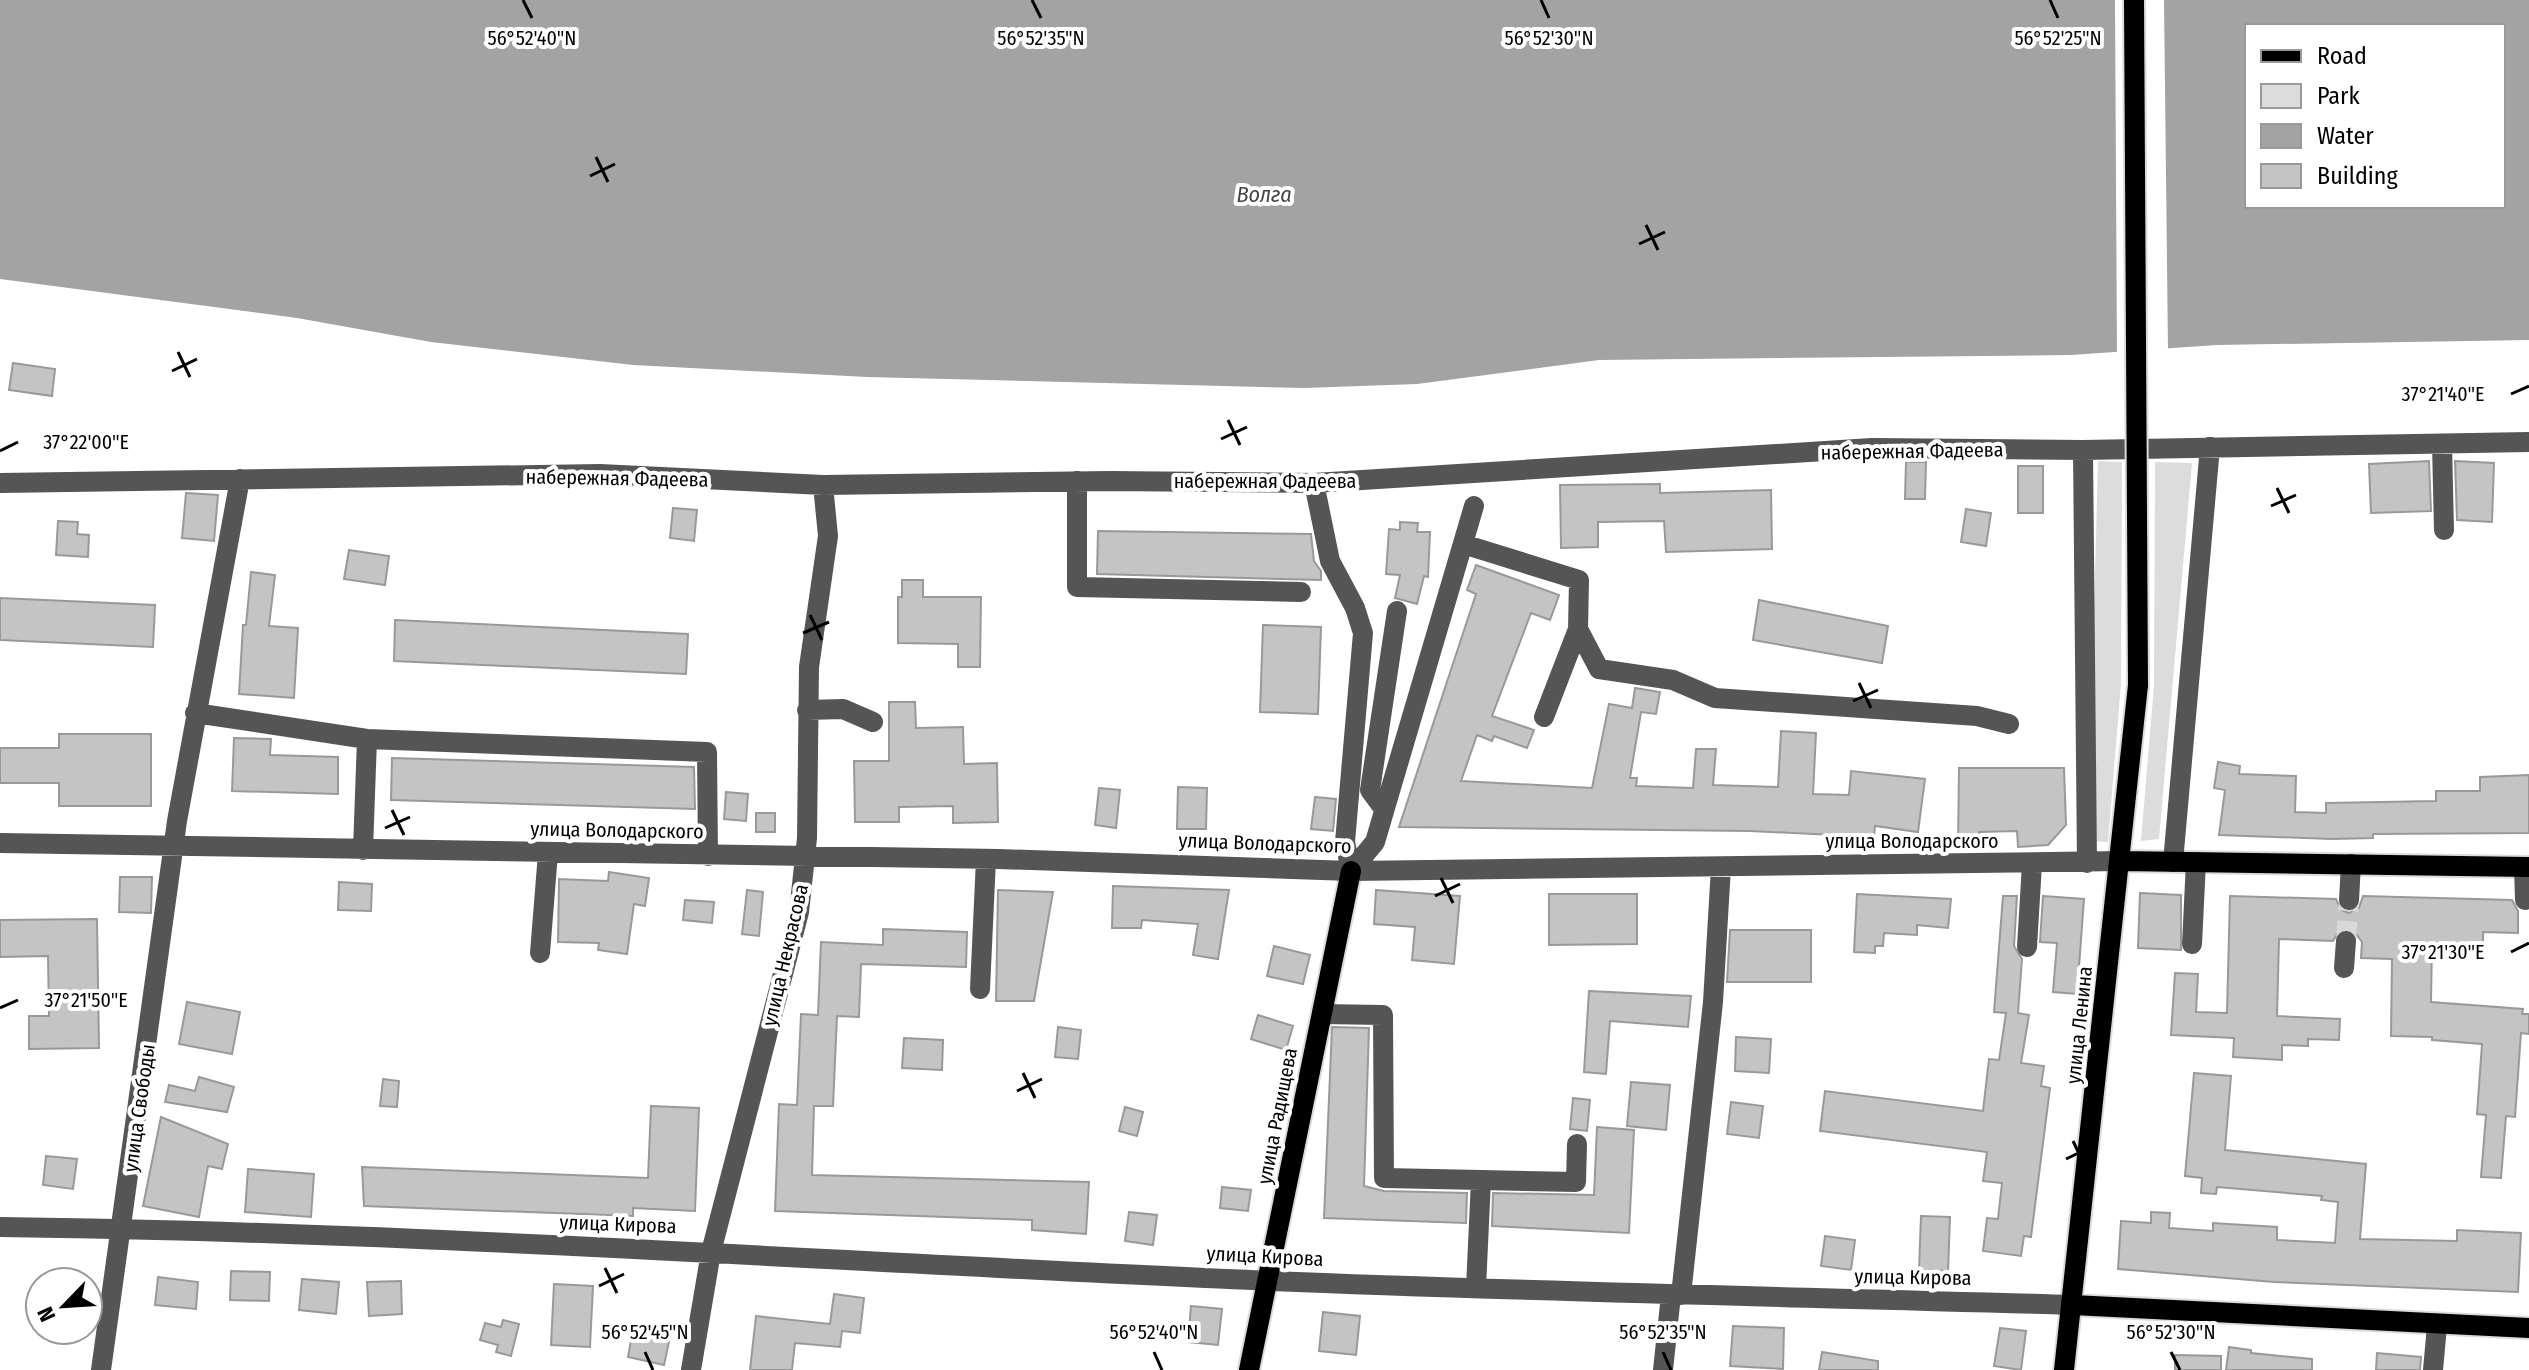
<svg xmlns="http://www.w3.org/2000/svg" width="2529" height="1370" viewBox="0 0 2529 1370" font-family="'Fira Sans Condensed',sans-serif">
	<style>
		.green { fill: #dcdcdc }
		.water { fill: #a3a3a3; fill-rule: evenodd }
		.pier { fill: #fff }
		.building { fill: #c4c4c4; stroke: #999; stroke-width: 2 }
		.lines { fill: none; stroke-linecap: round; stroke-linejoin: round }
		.minor-tunnel { stroke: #d9d9d9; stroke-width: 20; stroke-dasharray: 20 10; stroke-linecap: butt }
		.major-casing { stroke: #dbdbdb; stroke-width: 24 }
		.minor { stroke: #555; stroke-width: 20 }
		.major { stroke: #000; stroke-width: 20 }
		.major-bridge-casing { stroke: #dbdbdb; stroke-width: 24; stroke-linecap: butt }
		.major-bridge { stroke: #000; stroke-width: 20 }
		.ticks { fill: none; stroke: #000; stroke-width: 3 }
		.labels { text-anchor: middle; stroke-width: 8; stroke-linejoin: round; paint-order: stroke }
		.street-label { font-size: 20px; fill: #000; stroke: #fff }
		.water-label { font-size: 22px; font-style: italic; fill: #444; stroke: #fff }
		.ticks-label { font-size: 20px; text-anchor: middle; fill: #000; stroke: #fff; stroke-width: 8; stroke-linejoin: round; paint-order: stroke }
	</style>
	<rect width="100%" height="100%" fill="#fff"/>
	<!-- green -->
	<path class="green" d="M2098,461l24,1 -1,222 -13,158 -20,-1z
		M2155,462l37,1 -33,376 -18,2 13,-156z"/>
	<!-- water -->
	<path class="water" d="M0,0h2529v340l-312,5 -146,10 -472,5 -182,24 -113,4 -437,-11 -234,-12 -202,-23 -134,-24 -297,-39zM2247,26h256v180h-256z"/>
	<!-- pier -->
	<path class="pier" d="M2115,0h49l4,352 -51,4z"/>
	<!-- building -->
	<path class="building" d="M13,363l42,6 -3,27 -43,-6z
		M2429,461l2,50 -60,2 -2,-49z
		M2455,461l39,2 -2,59 -35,-2z
		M1906,462h20l-1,37h-20z
		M2018,466h25v47h-25z
		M1660,484v9l111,-3 1,59 -106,3 -2,-31 -66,1v25l-37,1 -1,-63z
		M186,493l32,2 -4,46 -32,-3z
		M673,508l24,2 -3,31 -24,-3z
		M1966,509l25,4 -5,33 -25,-4z
		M58,521l20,1 -1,12 12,1 -1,22 -32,-2z
		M1400,522l18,1 -1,9h13l-2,45 -4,-1 -7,28 -22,-6 5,-23 -14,-1 3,-45 11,1z
		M1098,531l213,3 3,27 7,10v9l-224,-6z
		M349,550l40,6 -4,29 -41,-6z
		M1476,565l83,30 -9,25 -19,-7 -39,103 42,14 -7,18 -33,-12 -2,5 -15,-6 -16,46 131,7 17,-84 23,4 3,-20 25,4 -4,22 -15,-2 -11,66h7l-1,8 57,2 3,-39h20l-3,36 65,2 3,-56 35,2 -3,61 36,1 2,-24 74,8 -7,53 -43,-6 -1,11 -124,-6 -351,-4 77,-233 -9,-4z
		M251,572l24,3 -6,51 29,2 -4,70 -55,-4 4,-69h3z
		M902,580h21v17h58l-1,70h-22v-23l-60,-1v-46h4z
		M0,598l155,7 -2,42 -153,-7z
		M1759,600l129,26 -6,37 -129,-23z
		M395,620l293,14 -2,40 -292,-13z
		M1263,625l58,2 -3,87 -58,-2z
		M889,702h26l1,26 47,-1 1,37 33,-1 1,59 -45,1v-17l-54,1v15h-44l-1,-61h35z
		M59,734h92v72h-92v-23h-59v-35h59z
		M234,738l37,1 -1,16 68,2v37l-106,-3z
		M392,758l302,9 1,42 -304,-9z
		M2218,762l22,4 -1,8 57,2 -1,36 31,1v-10l110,-2v-10h44v-14l49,-2v58l-156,1v4l-41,1 -113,-4 6,-45 -11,-2z
		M1959,768h105l2,57 -18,20 -30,2 -1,-16 -38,1 -1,14 -20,1z
		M1178,787l29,1 -1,41h-29z
		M1099,788l21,2 -4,38 -21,-3z
		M726,792l22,2 -2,27 -22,-2z
		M1315,797l21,2 -3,32 -22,-2z
		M756,813h19v19h-19z
		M609,872l40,6 -4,28 -11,-2 -7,50 -29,-4 1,-7 -41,-1 1,-63 49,2z
		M120,877h32l-1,36 -32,-1z
		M339,882l33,2 -1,27 -33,-1z
		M1113,886l116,4 -11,69 -25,-4 5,-31 -56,-4 -1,8h-29z
		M747,890l16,2 -4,44 -17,-2z
		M998,890l55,2 -19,109h-38z
		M1376,890l84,6 -6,68 -42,-4 3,-33 -41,-3z
		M2140,893l41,2v55l-43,-2z
		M1549,894h88v50l-88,1z
		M1857,894l94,5 -3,29 -31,-3v10l-33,-2 -1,13h-8v7l-21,-1z
		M2003,896h14l-3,50 8,13 -4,54 11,2 -8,48 23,3 -3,20 9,2 -19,149 -7,-1 -3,20 -38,-5 4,-33 11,1 4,-36 -19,-2 4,-29 -167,-21 5,-40 158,20 6,-52 10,1 7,-47 -12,-1z
		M2043,896l41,3 -7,95 -24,-2 4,-49 -17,-1z
		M2230,896l106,3 5,11 8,3 10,-5 4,-12 149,4 6,11v22l-35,-1v13l-51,-2 -1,59 92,7 -1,5h7v20l-8,-1 -6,84 -9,-1 -5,62 -20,-1 5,-62 -9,-1 5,-70 -50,-4v-3l-41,-1 1,-77 -31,-1 1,-16 -9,-12h-13l-7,11 -54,-2 -2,77 63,3 -1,21 -31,-1v7l-26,-1v15l-49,-3 1,-19 -63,-3 4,-62 23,1 -2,38 31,1z
		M685,900l29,2 -2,21 -29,-3z
		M97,919l2,129 -70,1v-33h20l-1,-60 -48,1v-37z
		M883,929l84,3 -1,35 -105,-3 -2,53 -22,-1 -4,90h-19l-2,69 277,7 -3,52 -54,-4v-10l-257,-9 4,-107 18,1 4,-91 17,1 3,-73 62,3z
		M1730,930h81v52h-84z
		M1274,946l36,9 -7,29 -36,-8z
		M1589,991l102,5 -3,31 -78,-6 -4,53 -22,-2z
		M187,1002l53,10 -8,42 -53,-10z
		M1258,1015l35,11 -7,24 -35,-11z
		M1058,1027l23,3 -3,29 -23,-2z
		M1332,1027l37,1 -5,158 20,5 83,2 -1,30 -142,-5z
		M1736,1037l35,2 -2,34 -34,-2z
		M904,1038l39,2 -1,30 -40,-2z
		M2194,1073l37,3 -6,74 141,14 -6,75 97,2v-11l64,3 -3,59 -244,-10 -156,-13 3,-48 30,2v-11l19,1 -1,15 44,3v-8l64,4v13l58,3 3,-41 -17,-2 1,-4 -105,-9 -1,7 -15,-1 1,-15 -17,-2z
		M199,1077l35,10 -7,25 -62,-10 4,-17 26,6z
		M383,1079l16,2 -2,26 -17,-1z
		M1631,1082l39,3 -4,45 -39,-4z
		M1573,1098l17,2 -3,31 -17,-2z
		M1731,1102l32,4 -4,32 -32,-4z
		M651,1106l48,2 -4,103 -62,-3v8l-269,-10 -2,-39 286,11z
		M1125,1107l18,5 -6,24 -18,-5z
		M161,1117l67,27 -6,25 -14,-3 -9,51 -56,-11z
		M1597,1127l37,3 -5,103 -137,-7 1,-33 101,2z
		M46,1156l31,3 -4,30 -30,-4z
		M248,1169l66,5 -3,43 -66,-5z
		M1222,1187l29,3 -3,21 -28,-3z
		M1129,1212l28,3 -4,30 -28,-4z
		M1921,1216l29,1 -2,54 -29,-1z
		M1825,1236l30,4 -4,30 -30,-4z
		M231,1271l39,1 -1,29 -39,-1z
		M158,1277l40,5 -2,27 -41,-4z
		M302,1279l37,3 -3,32 -37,-4z
		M401,1281l1,33 -33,2 -2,-34z
		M554,1284l39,2 -3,61 -39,-2z
		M834,1294l30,4 -4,35 -18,-2 -2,16 -45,-4 -3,27h-42l6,-54 74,8z
		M1191,1306l31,3 -4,36 -30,-3z
		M1323,1312l37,4 -4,39 -37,-4z
		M503,1320l16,4 -8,32 -15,-4 2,-7 -18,-5 5,-17 16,4z
		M1733,1326l51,2 -1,41 -53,-3z
		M2000,1328l26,3 -5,39 -27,-4z
		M633,1329l37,8 -6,28 -36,-8z
		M2229,1347l22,3v3l61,6v11h-86z
		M1822,1352l56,9v9h-59z
		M2377,1353l44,4 -1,13h-44z
		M2175,1355l46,1v14h-46z"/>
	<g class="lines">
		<!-- minor-tunnel -->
		<path class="minor-tunnel" d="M2346,941l3,-41"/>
		<!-- major casing -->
		<g class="major-casing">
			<path id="major" d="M2121,861l408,6
				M2073,1305l456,23
				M1249,1370l102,-499
				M2064,1370l74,-685"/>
		</g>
		<!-- minor -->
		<path class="minor" d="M2442,444l2,86
			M2083,450l4,413
			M1077,481v106l224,5
			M0,483l600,-9 223,11 287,-4 204,2 558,-35 211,2 446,-8
			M1314,483l16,78 25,47 8,25 -18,209 6,29
			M1463,544l116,36 -1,49 21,40 74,11 42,18 262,18 32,8
			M807,710l36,-1 30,13
			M195,713l172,26 340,13 1,104
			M1544,717l34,-88
			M1384,809l-14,-19 27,-179
			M0,843l999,16 352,12 770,-10
			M363,850l4,-111
			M2173,862l37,-415
			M2524,867l1,33
			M1351,871l24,-29 99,-336
			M2349,900l2,-36
			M2192,944l4,-82
			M2027,947l5,-83
			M540,953l8,-100
			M2344,968l2,-27
			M980,989l6,-130
			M1322,1014l61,1 1,163 97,2 -5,108
			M1481,1180l95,2 1,-38
			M0,1227c424,5 847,36 1271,54 267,11 534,16 802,24
			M1681,1295l32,-293 8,-135
			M101,1370l76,-549 63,-342
			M691,1370l20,-118 88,-340 8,-74 2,-171 19,-131 -5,-51
			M1663,1370l8,-75
			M2433,1370l4,-44"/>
		<!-- major -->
		<use href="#major" class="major"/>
		<!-- major-bridge casing -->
		<g class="major-bridge-casing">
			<path id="major-bridge" d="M2134,0l4,685"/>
		</g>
		<!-- major-bridge -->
		<use href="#major-bridge" class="major-bridge"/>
	</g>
	<!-- ticks -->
	<path class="ticks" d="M523,0l9,18M1032,0l9,18M1541,0l8,18M2050,0l8,18M596,157l12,25M590,176l25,-12M1646,225l12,25M1639,244l26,-12M178,352l12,25M172,371l25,-12M2511,394l18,-8M1228,420l12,25M1221,439l26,-12M0,451l18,-9M2277,488l12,25M2271,506l25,-11M810,615l12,25M803,633l26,-11M1859,683l12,25M1853,701l25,-11M392,810l12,25M385,828l25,-11M1441,878l12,25M1435,896l25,-12M2511,952l18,-9M0,1008l18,-8M1023,1073l12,25M1017,1091l25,-12M2073,1141l12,25M2066,1159l25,-12M605,1268l12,25M599,1286l25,-12M645,1352l8,18M1154,1352l8,18M1663,1352l8,18M2171,1352l9,18"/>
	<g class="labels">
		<!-- street labels -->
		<g class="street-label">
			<text transform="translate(1912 451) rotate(-1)" y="7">набережная Фадеева</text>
			<text transform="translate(617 478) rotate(1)" y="7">набережная Фадеева</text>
			<text x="1265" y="488">набережная Фадеева</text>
			<text transform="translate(617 830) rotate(1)" y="7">улица Володарского</text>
			<text x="1912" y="848">улица Володарского</text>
			<text transform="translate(1265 843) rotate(2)" y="7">улица Володарского</text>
			<text transform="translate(785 955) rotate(-77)" y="7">улица Некрасова</text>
			<text transform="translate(2079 1025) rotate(-84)" y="7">улица Ленина</text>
			<text transform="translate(139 1108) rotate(-82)" y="7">улица Свободы</text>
			<text transform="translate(1277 1116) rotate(-79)" y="7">улица Радищева</text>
			<text transform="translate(618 1224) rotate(2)" y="7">улица Кирова</text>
			<text transform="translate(1265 1256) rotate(3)" y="7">улица Кирова</text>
			<text transform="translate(1913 1277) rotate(1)" y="7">улица Кирова</text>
		</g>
		<!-- water labels -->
		<g class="water-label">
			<text x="1264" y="202">Волга</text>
		</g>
	</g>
	<g class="ticks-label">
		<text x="1549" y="45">56°52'30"N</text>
		<text x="2058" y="45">56°52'25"N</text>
		<text x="532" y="45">56°52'40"N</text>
		<text x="1041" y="45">56°52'35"N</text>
		<text x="2443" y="401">37°21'40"E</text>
		<text x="86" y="449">37°22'00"E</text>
		<text x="2443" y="959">37°21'30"E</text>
		<text x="86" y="1007">37°21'50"E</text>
		<text x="645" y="1339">56°52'45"N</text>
		<text x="1154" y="1339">56°52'40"N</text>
		<text x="1663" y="1339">56°52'35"N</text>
		<text x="2171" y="1339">56°52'30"N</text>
	</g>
	<!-- legend -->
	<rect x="2245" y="24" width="260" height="184" fill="#ffffff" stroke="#999999" stroke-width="2"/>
	<rect x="2261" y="50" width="40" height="12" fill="#000000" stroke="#999999" stroke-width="2"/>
	<text x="2317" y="64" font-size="24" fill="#000000">Road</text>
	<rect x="2261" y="84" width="40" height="24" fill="#dcdcdc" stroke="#999999" stroke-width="2"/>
	<text x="2317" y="104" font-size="24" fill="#000000">Park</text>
	<rect x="2261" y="124" width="40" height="24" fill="#a3a3a3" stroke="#999999" stroke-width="2"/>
	<text x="2317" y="144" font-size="24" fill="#000000">Water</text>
	<rect x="2261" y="164" width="40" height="24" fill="#c4c4c4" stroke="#999999" stroke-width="2"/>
	<text x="2317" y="184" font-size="24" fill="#000000">Building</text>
	<!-- north arrow -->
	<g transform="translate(64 1306) rotate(245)"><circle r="38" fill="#ffffff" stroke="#999999" stroke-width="2"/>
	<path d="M0-6L14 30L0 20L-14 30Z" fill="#000000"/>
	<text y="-12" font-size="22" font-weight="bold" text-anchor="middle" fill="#000000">N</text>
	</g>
</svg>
